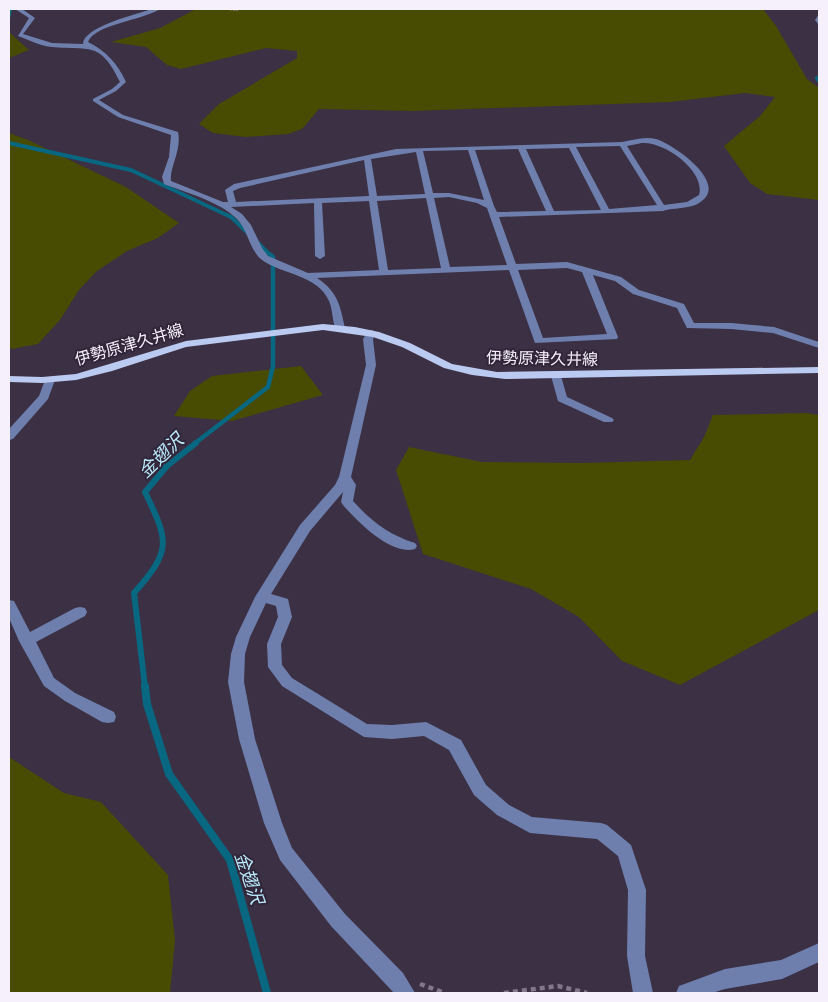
<svg xmlns="http://www.w3.org/2000/svg" width="828" height="1002" viewBox="0 0 828 1002" font-family="Bitter,'Noto Sans JP',serif">
	<style>
		.green { fill: #484b02 }
		.lines { fill: none; stroke-linecap: round; stroke-linejoin: round }
		.stream-far4 { stroke: #086781; stroke-width: 2.5 }
		.stream-far3 { stroke: #086781; stroke-width: 4 }
		.stream-far2 { stroke: #086781; stroke-width: 4.5 }
		.stream-far1 { stroke: #086781; stroke-width: 6 }
		.stream { stroke: #086781; stroke-width: 8 }
		.path-far1 { stroke: #817889; stroke-width: 1; stroke-dasharray: 2 1; stroke-linecap: butt }
		.path { stroke: #817889; stroke-width: 4.5; stroke-dasharray: 5 4; stroke-linecap: butt }
		.minor { fill: #6e7fae; fill-rule: evenodd }
		.major { fill: #bbcaf1; fill-rule: evenodd }
		.labels { text-anchor: middle; stroke-width: 4; stroke-linejoin: round; paint-order: stroke }
		.street-label { font-size: 16px; fill: #f6f0fc; stroke: #312639 }
		.water-label { font-size: 18px; font-style: italic; fill: #b9e9fb; stroke: #312639 }
	</style>
	<rect width="100%" height="100%" fill="#3b3044"/>
	<!-- green -->
	<path class="green" d="M196,9h567l13,17 31,53 12,9v112l-52,-6 -17,-11 -26,-37 36,-30 15,-19 -30,-4 -75,9 -258,9 -93,-2 -17,20 -14,5 -42,3 -33,-4 -14,-9 20,-20 78,-46v-7l-31,-3 -85,21 -14,-4 -21,-18 -35,-5 49,-14z
		M9,32l20,18 -20,8z
		M9,133l19,7 98,47 53,36 -21,15 -31,13 -30,20 -18,19 -19,30 -22,24 -26,5 -3,-2z
		M301,366l22,29 -91,26 -58,-5 16,-25 22,-15z
		M806,413l13,2v195l-139,75 -58,-24 -43,-44 -48,-28 -108,-35 -27,-84 13,-23 73,15 101,1 107,-3 14,-23 9,-22z
		M9,757l55,36 37,9 67,73 7,65 -5,53h-161z"/>
	<g class="lines">
		<!-- stream-far4 -->
		<path class="stream-far4" d="M9,18l2,-9
			M819,76l-3,2 3,4"/>
		<!-- stream-far3 -->
		<path class="stream-far3" d="M9,143l122,27 100,47 18,17
			M255,240l17,17"/>
		<!-- stream-far2 -->
		<path class="stream-far2" d="M194,444l74,-57 5,-21v-109l-2,-2"/>
		<!-- stream-far1 -->
		<path class="stream-far1" d="M145,687l-11,-94c38,-43 35,-51 11,-101l22,-26 29,-23"/>
		<!-- stream -->
		<path class="stream" d="M145,686l2,18 22,70 61,86 37,133"/>
		<!-- path-far1 -->
		<path class="path-far1" d="M224,9l15,2"/>
		<!-- path -->
		<path class="path" d="M420,984l25,9
			M504,993l54,-7 29,7"/>
		<!-- minor -->
		<path class="minor" d="M15,9h7l13,9 -12,16 29,9 31,1c0,-17 54,-30 69,-35h8c-16,11 -65,15 -72,33 18,9 30,22 38,40l-10,9 -17,9 24,15 55,17c4,18 -9,36 -7,49l52,21h5l-3,-12 9,-6 162,-35 226,-7c11,-2 23,-6 34,-3 17,5 70,42 47,61 -11,10 -28,7 -40,11l-164,6 17,47 51,-2 54,15 18,13 45,14 10,19h37l43,4 45,15v6l-46,-15 -42,-4 -44,-1 -10,-20 -44,-14 -18,-13 -22,-6 25,62 -1,2 -82,4 -26,-73 -192,8c21,14 23,27 28,50l-1,2h-8c-4,-9 -3,-20 -7,-29 -11,-26 -48,-27 -67,-41 -13,-10 -14,-31 -26,-42 -18,-17 -49,-25 -72,-34l-2,-7 7,-20 2,-22 -53,-18 -25,-16v-2l19,-10 8,-7c-20,-42 -31,-31 -68,-35 -11,-1 -23,-7 -34,-11l11,-18zM642,143c22,-2 64,28 57,52l-12,7 -23,3 -37,-59zM620,146l37,59 -48,4 -33,-62zM569,148l32,62 -47,1 -28,-62zM518,149l28,62 -49,1 -3,-6 -19,-56zM468,150l16,50 -35,-7h-16l-10,-42zM416,152l9,42 -48,2 -6,-37zM364,160l5,36 -133,6 -3,-11 7,-3zM449,197l28,6 10,5 20,57 -57,2 -16,-69zM426,198l15,70 -53,2 -11,-69zM369,201l10,69 -71,3 -40,-17 -6,-8 -11,-23 -9,-11 -11,-7 83,-4 1,53 5,3 5,-3 -3,-53zM567,268l15,4 25,62 -64,4 -25,-68z
			M819,14v11l-4,-5z
			M372,330l5,3 -4,6 3,26 -25,112 5,8 -3,16c18,20 36,34 62,42l2,3 -2,3c-24,7 -58,-28 -72,-44l-2,-3 2,-10 -33,39 -39,63 17,5 4,18 -11,27 1,21 10,13 75,46 25,1 34,-3 35,18 25,45 23,20 23,12 69,6 6,2 24,20 15,45 -1,66 8,37h-20l-6,-37 1,-66 -10,-34 -21,-17 -67,-6 -33,-18 -23,-20 -25,-45 -25,-14 -32,3 -28,-2 -82,-51 -14,-19 -1,-23 11,-27 -2,-11 -10,-3 -16,34 -5,17 -1,28 11,57 27,84 10,25 53,66 58,59 12,20h-21l-63,-67 -51,-66 -16,-37 -25,-84 -11,-57 3,-28 5,-17 19,-40 45,-72 35,-40 4,-8 27,-112 -3,-26 5,-8z
			M556,373l5,3 6,21 45,21 2,2 -2,2h-8l-46,-21 -7,-25z
			M50,377l5,3 -7,19 -35,40 -4,1v-11l30,-33 6,-16z
			M9,600l5,1 16,31 45,-24 5,-1 5,1 2,4 -2,4 -49,26 18,36 21,15 39,19 2,5 -2,5 -6,1 -6,-1 -37,-21 -21,-15 -25,-45 -10,-23z
			M819,943v19l-37,17 -57,10 -13,4h-36l3,-7 46,-17 56,-9z"/>
		<!-- major -->
		<path class="major" d="M323,324l32,3 24,5 31,11 42,21 45,8 322,-5v6l-314,6 -33,-4 -28,-7 -42,-21 -29,-10 -50,-7 -137,17 -74,24 -36,9 -34,3 -33,-1v-6l33,1 34,-3 110,-33z"/>
	</g>
	<g class="labels">
		<!-- street labels -->
		<g class="street-label">
			<text transform="translate(129 344) rotate(-16)" y="6">伊勢原津久井線</text>
			<text transform="translate(542 358) rotate(1)" y="6">伊勢原津久井線</text>
		</g>
		<!-- water labels -->
		<g class="water-label">
			<text transform="translate(161 456) rotate(-44)" y="6">金翅沢</text>
			<text transform="translate(249 878) rotate(71)" y="6">金翅沢</text>
		</g>
	</g>
	<!-- border -->
	<rect width="828" height="1002" fill="none" stroke="#f6f0fc" stroke-width="20"/>
</svg>
